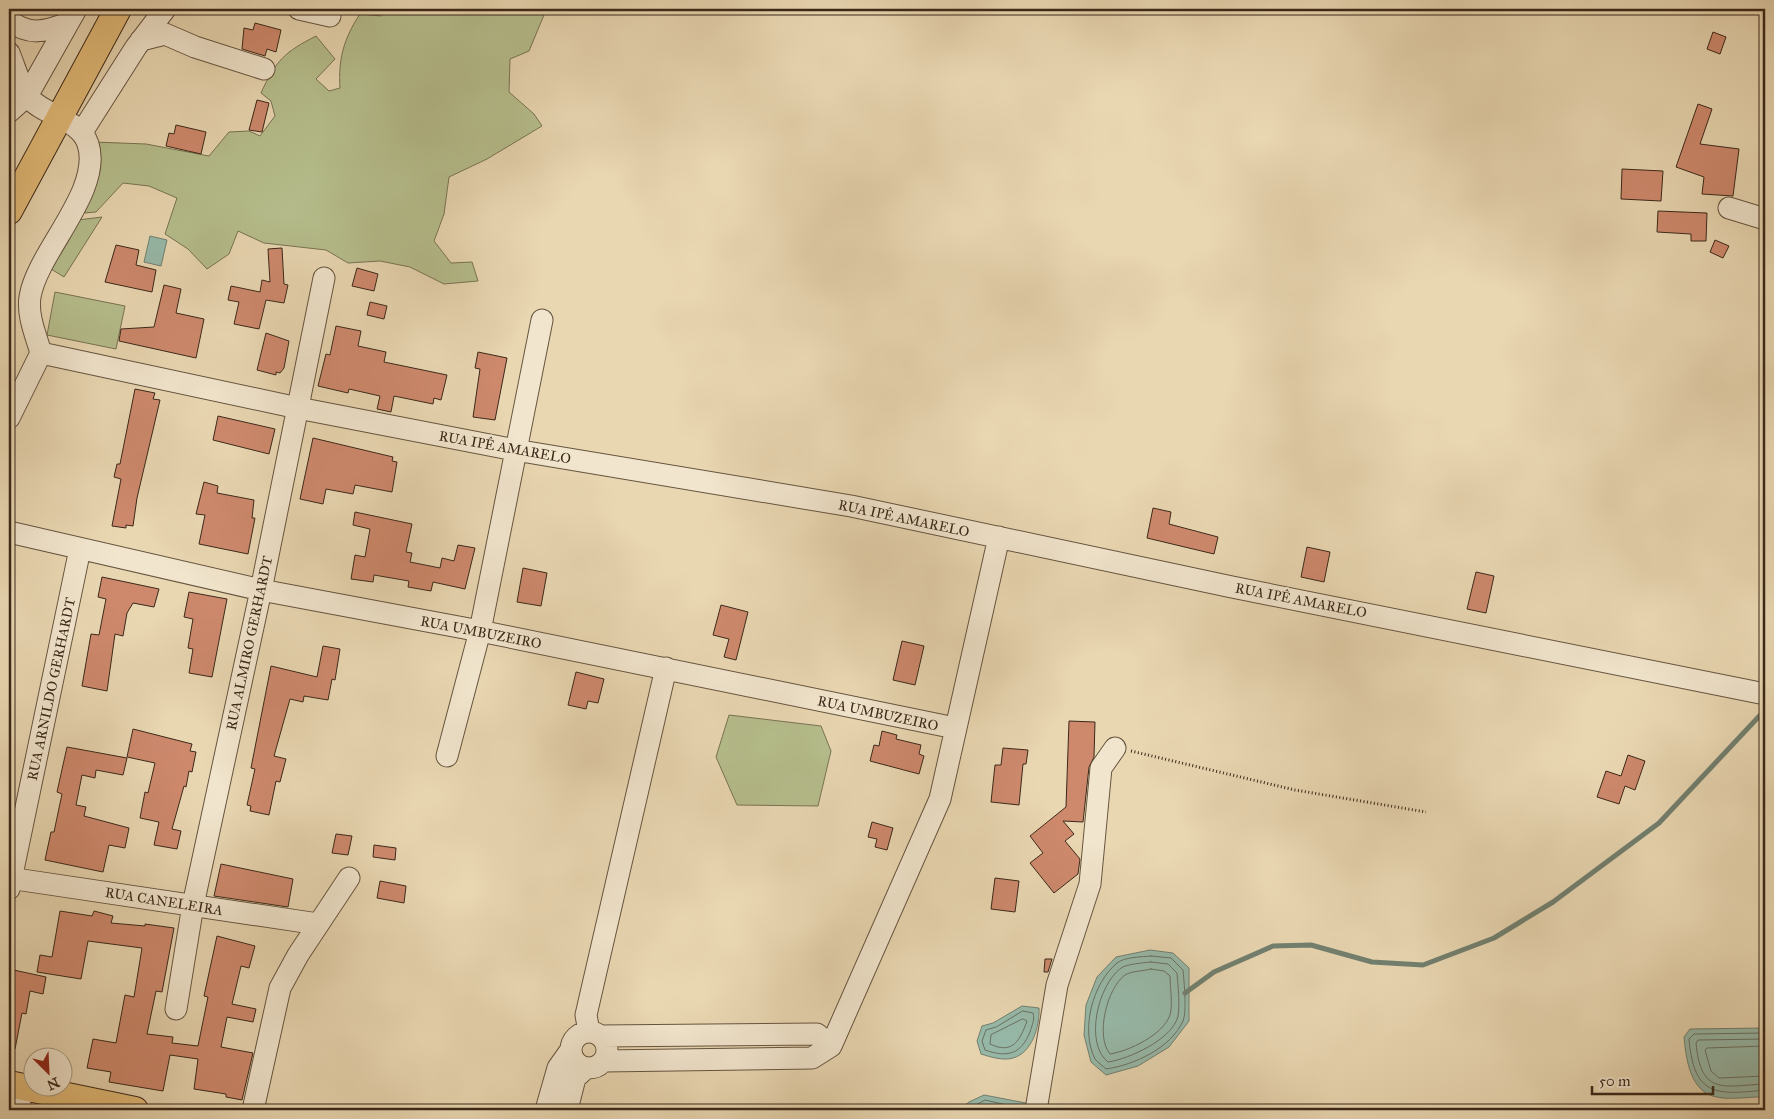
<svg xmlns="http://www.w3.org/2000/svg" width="1774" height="1119" viewBox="0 0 1774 1119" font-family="'IM FELL Great Primer',serif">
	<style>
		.green { fill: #b6be8d; stroke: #787353 }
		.water { fill: #97baaa; stroke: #728070 }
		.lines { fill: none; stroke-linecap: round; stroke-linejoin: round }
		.shore { stroke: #697162; stroke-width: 1 }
		.stream { stroke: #728070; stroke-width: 5 }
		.building { fill: #ce896d; stroke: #3b2819 }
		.minor-casing { stroke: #66543f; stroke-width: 23 }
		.major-casing { stroke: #3b2819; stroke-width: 28 }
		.path { stroke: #3b2819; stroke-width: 3; stroke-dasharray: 1 2.5; stroke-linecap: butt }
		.minor { stroke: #f1e5cd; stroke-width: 21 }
		.major { stroke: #e4bc79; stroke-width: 26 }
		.labels { text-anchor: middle; stroke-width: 4; stroke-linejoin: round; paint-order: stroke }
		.street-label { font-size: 14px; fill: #3b2819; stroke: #f1e5cd }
	</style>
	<rect width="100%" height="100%" fill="#e9d7b2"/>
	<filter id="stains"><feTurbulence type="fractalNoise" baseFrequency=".004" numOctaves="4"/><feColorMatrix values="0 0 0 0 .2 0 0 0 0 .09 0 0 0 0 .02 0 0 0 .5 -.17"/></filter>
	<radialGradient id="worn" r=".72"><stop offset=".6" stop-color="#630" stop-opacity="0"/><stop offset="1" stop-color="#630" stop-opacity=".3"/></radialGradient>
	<!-- green -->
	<path class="green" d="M383,9h155l6,6 -15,36 -19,8 -1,33 25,22 8,12 -55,33 -38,18 -5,37 -10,27 17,22 21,-1 6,19 -34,3 -34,-17 -30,-6 -32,2 -22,-13 -62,-7 -26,-12 -9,23 -22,15 -19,-20 -23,-15 12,-36 -28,-12 -26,-3 -27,29 -11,1 9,-71 52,2 63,12 20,-24 20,-1 11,5 15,-20 -4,-15 -10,-8c15,-33 24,-41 55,-57l19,23 -19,20 13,12 11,-3c-2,-29 4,-50 20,-74l21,2z
		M102,217l-38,60 -16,-10 30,-47z
		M55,292l70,14 -9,43 -69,-14z
		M729,715l92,11 10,25 -13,55 -81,-1 -21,-48z"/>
	<!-- water -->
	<path class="water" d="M150,236l17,4 -6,26 -17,-4z
		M1150,950l23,3 16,15v53l-20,26 -31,19 -32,9 -15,-13 -7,-27 2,-30 11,-28 19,-20z
		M1022,1006l17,2c1,18 -7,45 -26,50 -9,3 -23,-1 -32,-4l-4,-13 5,-15 11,-3z
		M1765,1028v66l-6,3c-13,0 -29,3 -42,0 -27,-4 -31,-39 -33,-60l6,-8z
		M984,1095l47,9 -2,6h-70l10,-8z"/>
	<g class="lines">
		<!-- shore -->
		<path class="shore" d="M1151,956l20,2 12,12c1,10 4,42 0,51 -12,27 -49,44 -77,48 -3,-3 -9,-7 -11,-10 -15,-30 -2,-76 22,-96 7,-6 24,-6 34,-7z
			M1151,962l17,2 9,9c1,13 3,31 1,43 -5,23 -49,43 -70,46 -24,-19 -10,-77 13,-94 6,-4 21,-5 30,-6z
			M1151,969l13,2 6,5c0,11 3,29 0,39 -7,20 -41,36 -60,39 -15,-18 -3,-66 15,-79 6,-4 19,-4 26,-6z
			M1023,1011l10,2c2,7 -1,12 -3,19 -9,22 -22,26 -45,18l-3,-9 4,-11 10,-3z
			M1023,1019l4,2c-7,19 -14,34 -37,23l1,-9z
			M1765,1033l-71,1 -5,5c5,58 27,56 76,51
			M1765,1039l-67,1 -2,3c5,53 27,43 69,41
			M1765,1046l-58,2 -2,2 6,21 8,7 46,-2
			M967,1110l18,-10 39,9"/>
		<!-- stream -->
		<path class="stream" d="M1185,993l29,-21 59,-26 38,-1 61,17 51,3 71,-27 59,-36 106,-79 106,-113"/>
	</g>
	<!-- building -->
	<path class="building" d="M255,23l26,7 -5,22 -9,-3 -2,7 -23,-7 2,-21 9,2z
		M1713,32l13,5 -6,17 -13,-5z
		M257,100l12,3 -7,29 -13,-2z
		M1698,104l14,5 -12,35 39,5 -6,47 -31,-2 2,-17 -28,-10z
		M176,125l30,7 -5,22 -35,-8 3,-13 5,1z
		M1622,169l41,2 -2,30 -40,-2z
		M1658,211l49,2 -1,28h-15v-7l-34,-2z
		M1715,240l14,6 -6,12 -13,-6z
		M116,245l23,5 -3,15 20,5 -4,22 -47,-10z
		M282,248l2,36 4,1 -4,18 -18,-3 -7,29 -25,-5 5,-22 -11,-2 3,-14 29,6 2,-12 8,2 -2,-33z
		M357,268l21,6 -4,17 -22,-5z
		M164,285l17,4 -5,24 28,6 -8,39 -77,-17 2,-12 33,-2z
		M370,302l17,4 -3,13 -17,-4z
		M336,326l25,5 -3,15 28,6 -2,10 63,13 -6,25 -7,-2 -1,6 -39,-8 -3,16 -14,-3 3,-13 -31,-7 -1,4 -30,-7 8,-32 4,1z
		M266,333l23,8 -5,27 -4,5 -4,-1v3l-19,-5z
		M478,352l29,6 -12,62 -22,-3 7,-48 -5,-1z
		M135,389l20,4 -2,6 7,1 -23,98 -4,28 -7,-1v3l-14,-2 9,-47 -7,-2 3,-13h3z
		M218,416l57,13 -6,25 -56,-14z
		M313,438l80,19 -1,4 5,1 -5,30 -37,-7 -2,9 -27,-5 -3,15 -23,-5z
		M204,482l14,4 -1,7 37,7 -2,18h3l-7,36 -49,-10 6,-29 -9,-1z
		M1153,508l18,4 -2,12 49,13 -4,17 -67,-16z
		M355,512l57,12 -6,28 6,1 -2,9 30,6 2,-10 12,3 4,-16 17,3 -10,41 -32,-7 -2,9 -23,-4 1,-6 -35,-6 -1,7 -22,-3 4,-24 10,2 5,-28 -17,-4z
		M1307,547l23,5 -6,30 -23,-5z
		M523,568l24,5 -6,33 -24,-4z
		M1476,572l18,4 -8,37 -19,-4z
		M102,577l57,12 -5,18 -21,-4 -6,10 -4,23 -8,-2 -8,57 -25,-5 9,-52 8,1 7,-36 -8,-2z
		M189,592l38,7 -15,78 -23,-4 4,-24 -5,-1 5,-29 -9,-2z
		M721,605l27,7 -12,48 -12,-3 5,-18 -16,-4z
		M902,641l22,5 -9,39 -22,-5z
		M323,646l17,3 -5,31 -3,-1 -4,21 -24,-4 -1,6 -13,-3 -16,57 12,3 -6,23 -4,-1 -7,34 -19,-4 1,-5 -4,-1 8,-36 -4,-1 20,-102 46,11z
		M576,672l28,7 -6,24 -10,-2 -2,8 -18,-4z
		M1069,721l26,1 -1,35 -5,10 -6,55 -20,-1 11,13 -9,7 15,18 -2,15 -24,19 -24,-30 13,-10 -13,-17 36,-29z
		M133,729l59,15 -2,7 6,1 -4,20 -3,-1 -3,16 -2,-1 -12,43 9,2 -4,18 -23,-4 5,-23 -19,-4 5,-26 3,1 7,-30 -28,-6z
		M882,731l15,4 -1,4 25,6 -2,9 5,2 -5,18 -49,-13 4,-16 5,1z
		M67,747l60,11 -4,17 -27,-5 -1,8 -13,-3 -6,30 10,2 -2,9 45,12 -4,20 -16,-3 -6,27 -58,-12 6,-28h3l8,-38 -5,-2z
		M1003,748l25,2 -2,14h-3l-4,41 -28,-3 4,-37h6z
		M1628,755l17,6 -10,29 -10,-4 -6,18 -22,-7 9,-26 15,5z
		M872,822l21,6 -6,22 -12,-3 2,-8 -9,-2z
		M336,834l16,2 -4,19 -16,-2z
		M374,845l22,3 -1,12 -22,-3z
		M221,864l72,15 -5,28 -74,-11z
		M995,878l24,3 -4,31 -24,-3z
		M380,881l26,5 -2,17 -27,-5z
		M60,911l32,5 2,-5 19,5 -2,7 34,3v-2l29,4 -12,64 -6,-1 -9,43 26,3 -1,6 26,3 10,-49 -4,-1 13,-60 38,10 -6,22 -8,-2 -9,38 24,5 -3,13 -26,-5 -6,30 32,6 -11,47 -16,-3v-3l-32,-5 4,-30 -28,-4 -7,36 -54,-9 2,-10 -24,-4 6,-29 23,4 9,-48 9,2 8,-49 -54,-7 -7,38 -44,-7 3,-17 12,2z
		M1045,959h7l-4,13h-4z
		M9,969l37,8 -3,17 -13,-3 -4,23 -4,-1 -7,36 -6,-1z"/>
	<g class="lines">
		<!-- minor casing -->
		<g class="minor-casing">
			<path id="minor" d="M299,9l31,7
				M9,20c19,16 36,12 59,3
				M141,40l24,-6 30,13 69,22
				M9,53c6,14 11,34 20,45 16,18 51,21 59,46 15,47 -51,108 -58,153 -3,18 6,39 11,56l-32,65
				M9,112l18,-16 49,-87
				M82,132l54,-85 29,-38
				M1729,208l36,11
				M41,353l257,55 217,42 336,56 381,81 533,107
				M9,532l252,58 219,41 475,97
				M447,756l33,-125 62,-311
				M9,878l309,46
				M9,889l71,-340
				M176,1009l17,-104 68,-315 63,-312
				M571 1050a18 18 0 1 1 36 0a18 18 0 1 1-36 0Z
				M589,1032l-3,-17 80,-347
				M601,1036l216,-2 14,12
				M604,1061l208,-3 19,-12 109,-247 59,-262
				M18,1110l5,-23
				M253,1110l27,-122 18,-33 51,-77
				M546,1110l12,-42 12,-17
				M567,1110l8,-32 10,-9
				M1036,1110l21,-125 33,-101 11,-116 14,-20"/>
		</g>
		<!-- major casing -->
		<g class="major-casing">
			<path id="major" d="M9,211l109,-202
				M9,1084l126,26"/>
		</g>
		<!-- path -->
		<path class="path" d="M1131,751l164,39 131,22"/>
		<!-- minor -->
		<use href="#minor" class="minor"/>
		<!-- major -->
		<use href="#major" class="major"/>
	</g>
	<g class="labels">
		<!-- street labels -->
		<g class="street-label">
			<text transform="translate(505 447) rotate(10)" y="5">RUA IPÊ AMARELO</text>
			<text transform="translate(904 518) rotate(12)" y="5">RUA IPÊ AMARELO</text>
			<text transform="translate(1301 600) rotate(11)" y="5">RUA IPÊ AMARELO</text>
			<text transform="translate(481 632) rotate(11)" y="5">RUA UMBUZEIRO</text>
			<text transform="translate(249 643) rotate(-78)" y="5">RUA ALMIRO GERHARDT</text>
			<text transform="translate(51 689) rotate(-78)" y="5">RUA ARNILDO GERHARDT</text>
			<text transform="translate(878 713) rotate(12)" y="5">RUA UMBUZEIRO</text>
			<text transform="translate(164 901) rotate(9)" y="5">RUA CANELEIRA</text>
		</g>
	</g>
	<!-- margin -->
	<rect width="1774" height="1119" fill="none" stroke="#e9d7b2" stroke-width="30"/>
	<rect x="10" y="10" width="1754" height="1099" fill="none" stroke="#3b2819" stroke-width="2.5"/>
	<rect x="15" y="15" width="1744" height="1089" fill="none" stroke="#3b2819"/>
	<!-- north arrow -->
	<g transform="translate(48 1072) rotate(156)"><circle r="24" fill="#f1e5cd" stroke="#a89985"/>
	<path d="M0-4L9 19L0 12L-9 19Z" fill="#8f2418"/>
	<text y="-8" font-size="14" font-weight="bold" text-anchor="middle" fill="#3b2819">N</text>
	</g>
	<!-- scale -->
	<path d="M1592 1086v8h121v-8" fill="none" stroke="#3b2819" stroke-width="2.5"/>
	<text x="1599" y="1086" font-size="15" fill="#3b2819" stroke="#f1e5cd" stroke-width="4" paint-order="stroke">50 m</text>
	<rect width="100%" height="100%" filter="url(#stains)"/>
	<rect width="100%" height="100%" fill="url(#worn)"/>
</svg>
